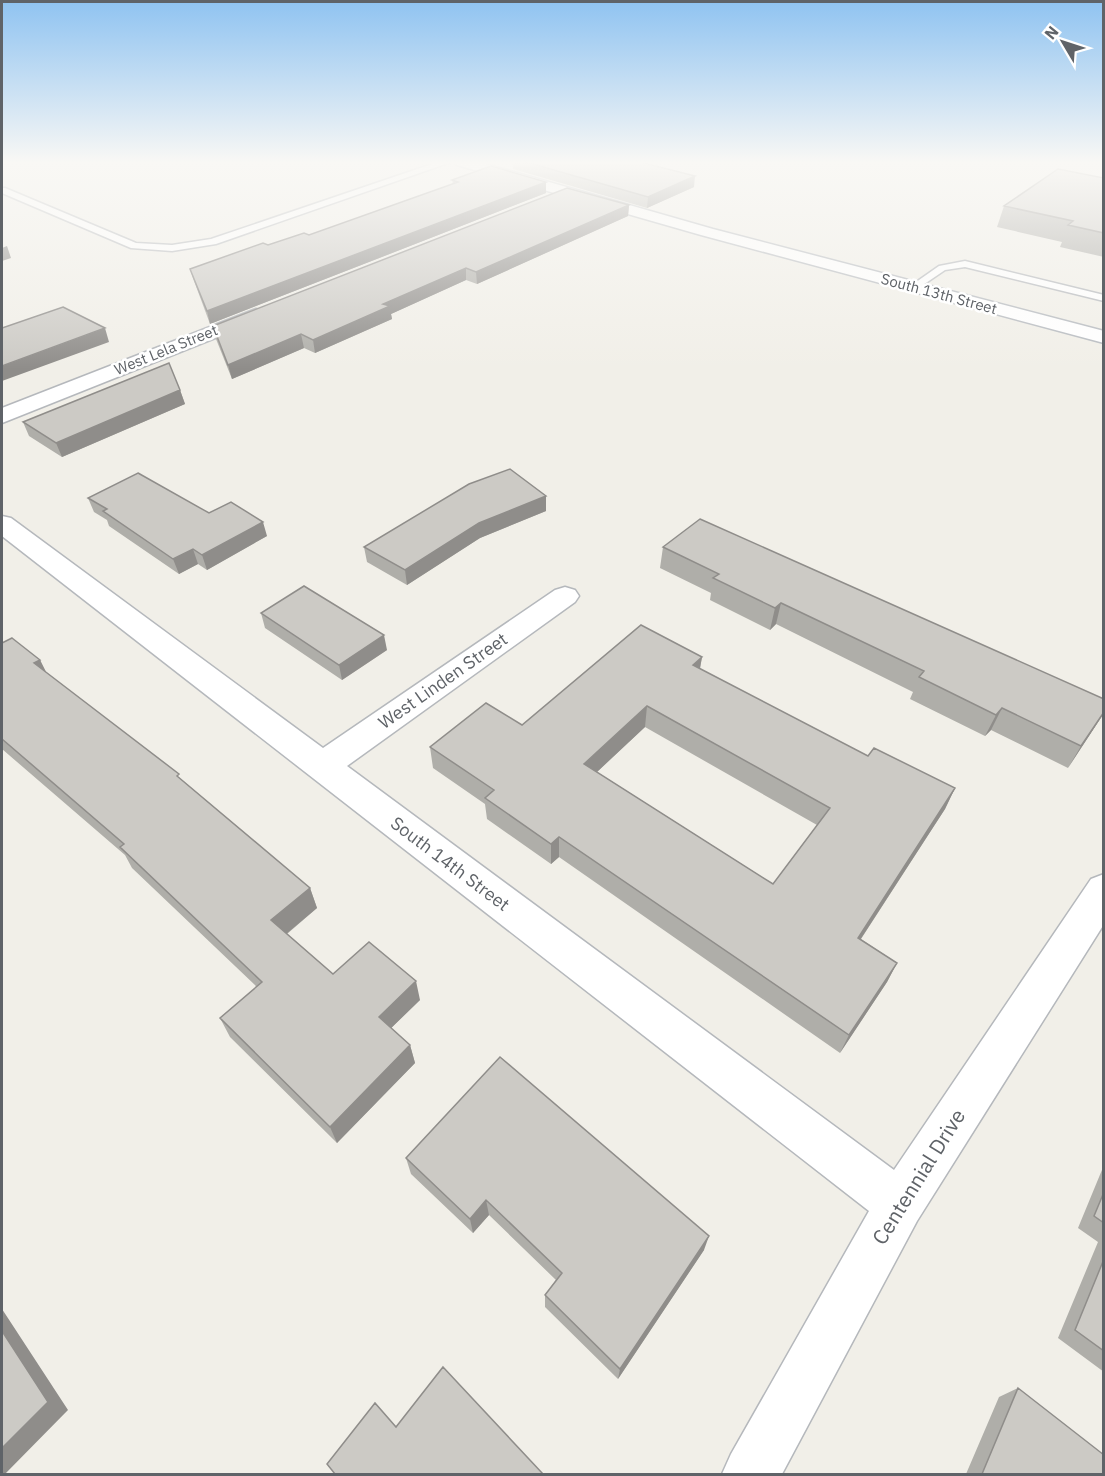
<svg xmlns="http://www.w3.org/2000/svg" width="1105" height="1476" viewBox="0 0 1105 1476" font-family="'IBM Plex Sans',sans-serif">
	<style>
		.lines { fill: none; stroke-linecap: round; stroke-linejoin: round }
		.lane-casing { stroke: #b5b8bc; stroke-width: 3 }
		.street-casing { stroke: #b5b8bc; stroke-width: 3 }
		.secondary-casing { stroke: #b6babf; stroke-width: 3 }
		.lane { fill: #fff; fill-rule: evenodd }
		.street { fill: #fff; fill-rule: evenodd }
		.secondary { fill: #fff; fill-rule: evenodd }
		.wall { fill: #afaea9; fill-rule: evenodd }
		.shaded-wall { fill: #8f8d8a }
		.building { fill: #cccac5; stroke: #8f8d8a; stroke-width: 1.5; fill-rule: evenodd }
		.labels { text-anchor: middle; stroke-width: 5; stroke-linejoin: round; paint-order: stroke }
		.far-street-label { font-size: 15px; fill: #5f6368; stroke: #fff }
		.street-label { font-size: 18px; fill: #5f6368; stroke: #fff }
		.near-street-label { font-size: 21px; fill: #5f6368; stroke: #fff }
	</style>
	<rect width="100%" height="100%" fill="#f1efe8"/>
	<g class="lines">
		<!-- lane casing -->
		<g class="lane-casing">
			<path id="lane" d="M438,162h13l-235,82 -44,7 -41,-3 -129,-55v-5h3l131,55 36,2 39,-6z
				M965,261l139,34v6l-139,-34 -20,3 -28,19 -8,-2 30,-21z"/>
		</g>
		<!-- street casing -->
		<g class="street-casing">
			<path id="street" d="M256,309l7,2 3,4 -3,4 -261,104v-15z
				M2,516l9,2 312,230 232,-158 10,-3 10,3 4,6 -4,6 -228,164 547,404 197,-291 13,-5v50l-187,297 -135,253h-60l9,-20 138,-243 -867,-675z"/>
		</g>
		<!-- secondary casing -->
		<g class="secondary-casing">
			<path id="secondary" d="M455,162h24l234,67 391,102v12l-403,-108 -244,-70z"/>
		</g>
		<!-- lane -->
		<use href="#lane" class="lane"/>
		<!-- street -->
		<use href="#street" class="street"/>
		<!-- secondary -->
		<use href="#secondary" class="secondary"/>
	</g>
	<!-- wall -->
	<path class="wall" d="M513,162h127l54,25 -47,21 -134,-39z
		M1104,178v79l-44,-10 2,-5 -65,-15 7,-21z
		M452,180l94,2v11l-336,131 -16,-43 -4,-12 78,-24 41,-10 144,-51z
		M629,205l-1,11 -151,68 -11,-4 -75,34 1,5 -77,34 -11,-5 -72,31 -16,-40 -3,-13z
		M180,390l5,14 -123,53 -33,-21 -6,-14z
		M546,496v15l-66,27 -73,47 -40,-23 -3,-15z
		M88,498l121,15 58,23 -60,34 -9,-6 -19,10 -70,-48 -2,-6 -13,-8z
		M663,547l441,166 -36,55 -77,-38 -6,6 -75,-37 3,-7 -137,-68 -6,6 -60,-30 1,-7 -51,-25z
		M261,613l126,37 -45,30 -77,-52z
		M2,643l38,17 6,12 136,108 128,108 7,20 -30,26 46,40 87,26 -29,28 19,17 5,18 -78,80 -107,-106 -10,-19 37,-31 -125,-119 -7,-13 -123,-106z
		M702,657l-2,12 168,87 87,32 -10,21 -84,130 36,24 -10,19 -47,71 -281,-196 -8,7 -64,-45 -2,-15 -52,-36 -3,-21 92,-22zM645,727l172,98 -44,59 -176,-112z
		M406,1158l298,92 -86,129 -73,-72v-12l11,-15 -67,-65 -16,18 -62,-59z
		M1104,1165v207l-46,-34 40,-96 -20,-14z
		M1018,1388l86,86h-138l33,-77z"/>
	<!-- shaded-wall -->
	<path class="shaded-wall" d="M695,176l-1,11 -47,21 1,-11z
		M546,182v11l-336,131 -3,-13z
		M629,205l-1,11 -151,68 -1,-12z
		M7,246l4,12 -9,3v-13z
		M466,268v12l-75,34 1,5 -77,34 -2,-13 70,-36z
		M105,328l4,14 -107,39v-15z
		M301,334l3,14 -72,31 -4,-14z
		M180,390l5,14 -123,53 -6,-14z
		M546,496v15l-66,27 -73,47 -2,-15 74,-47z
		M263,522l4,14 -60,34 -5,-15z
		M193,549l5,15 -19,10 -6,-15z
		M781,603l-5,21 -6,6 5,-22z
		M384,635l3,15 -45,30 -3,-15z
		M702,657l-4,21 -5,-13z
		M40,660l11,22 -17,-19z
		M647,706l-2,21 -62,58 1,-21z
		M1002,708l-11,22 -6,6 11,-21z
		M1104,713l-36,55 13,-22z
		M955,788l-10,21 -96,148 9,-19z
		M559,837v20l-8,7v-20z
		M310,888l7,20 -38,32 -8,-20z
		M897,963l-10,19 -47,71 9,-18z
		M416,981l4,19 -36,35 -5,-18z
		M410,1045l5,18 -78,80 -7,-16z
		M486,1200l3,15 -16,18 -3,-14z
		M709,1236l-5,14 -86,129 2,-10z
		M2,1309l66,101 -63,64h-3z"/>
	<!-- building -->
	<path class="building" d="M526,162h114l55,14 -47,21z
		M491,166l55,16 -339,129 -17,-42 73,-26 5,2 36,-12 5,2 149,-53 -6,-2z
		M1058,169l46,9v55l-36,-8 5,-4 -69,-15z
		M567,188l62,17 -153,67 -10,-4 -83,36 7,2 -77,34 -12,-6 -73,31 -15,-39z
		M63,307l42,21 -103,38v-38z
		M169,363l11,27 -124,53 -33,-21z
		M510,469l36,27 -67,27 -74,47 -41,-23 105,-63z
		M138,473l71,40 22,-11 32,20 -61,33 -9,-6 -20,10 -70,-48 4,-2 -19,-11z
		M700,519l404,180v13l-23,34 -79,-38 -6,7 -77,-38 5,-6 -143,-68 -6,5 -62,-30 6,-4 -56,-27z
		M304,586l80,49 -45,30 -78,-52z
		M641,625l61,32 -9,8 175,91 6,-8 81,40 -97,150 39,25 -48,72 -290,-198 -8,7 -66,-46 9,-8 -64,-43 56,-44 36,22zM647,706l183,102 -57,76 -189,-120z
		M12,638l28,22 -6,3 145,111 -2,2 133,112 -39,32 62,54 36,-32 47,39 -37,36 31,28 -80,82 -110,-109 42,-36 -142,-135 4,-3 -122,-105v-96z
		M500,1057l209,179 -89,133 -75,-74 17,-22 -76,-73 -16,19 -64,-61z
		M1104,1192v31l-10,-7z
		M1104,1259v92l-29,-21z
		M2,1331l46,71 -46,46z
		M443,1367l100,107h-208l-8,-10 48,-61 21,24z
		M1018,1388l86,67v19h-122z"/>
	<!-- sky -->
	<linearGradient id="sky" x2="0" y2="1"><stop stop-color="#8fc3f1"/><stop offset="0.44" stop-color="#f9f8f5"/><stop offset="1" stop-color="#f9f8f5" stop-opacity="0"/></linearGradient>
	<rect width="1105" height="369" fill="url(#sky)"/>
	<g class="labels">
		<!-- far-street labels -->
		<g class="far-street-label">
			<text transform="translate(939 294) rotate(15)" y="5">South 13th Street</text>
			<text transform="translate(166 350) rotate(-22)" y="5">West Lela Street</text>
		</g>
		<!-- street labels -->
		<g class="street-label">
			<text transform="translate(443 681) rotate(-35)" y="6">West Linden Street</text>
			<text transform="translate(450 864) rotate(37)" y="6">South 14th Street</text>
		</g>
		<!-- near-street labels -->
		<g class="near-street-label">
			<text transform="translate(919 1177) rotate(-58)" y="7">Centennial Drive</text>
		</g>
	</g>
	<!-- border -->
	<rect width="1105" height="1476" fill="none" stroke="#5f6368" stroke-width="6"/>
	<!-- north arrow -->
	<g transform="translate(1063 42) rotate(309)" stroke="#ffffff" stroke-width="4.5" paint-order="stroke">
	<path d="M0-4.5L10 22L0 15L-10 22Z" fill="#5f6368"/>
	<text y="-9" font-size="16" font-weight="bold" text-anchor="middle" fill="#5f6368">N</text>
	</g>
</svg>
